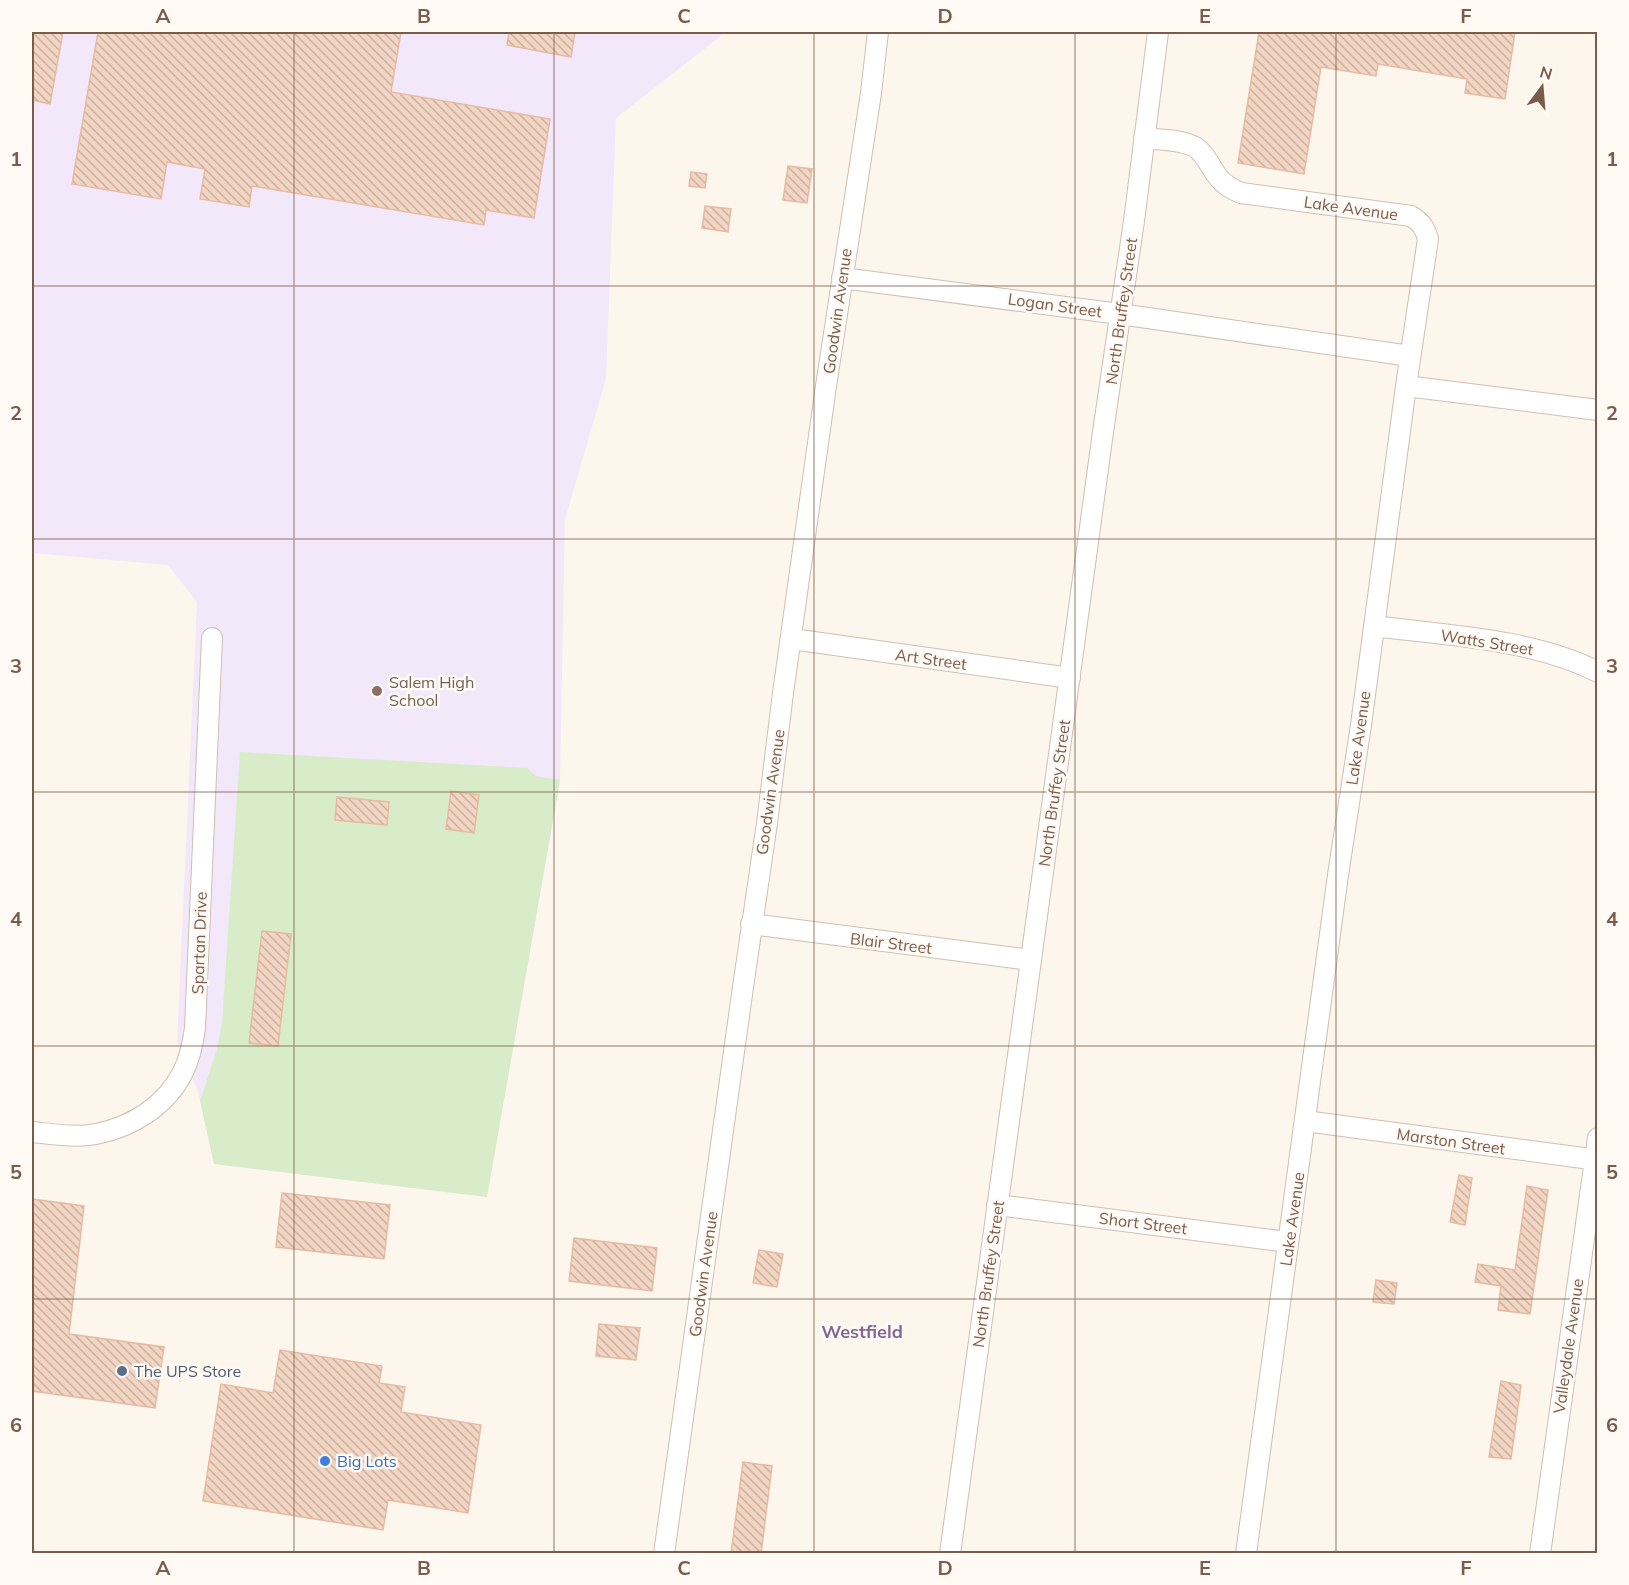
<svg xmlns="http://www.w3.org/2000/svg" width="1629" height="1585" viewBox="0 0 1629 1585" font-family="Mulish,sans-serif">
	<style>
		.education { fill: #f3e8fa }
		.pitch { fill: #d8ecc9 }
		.building { fill: url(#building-back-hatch); stroke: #e6bba3; stroke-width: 1.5 }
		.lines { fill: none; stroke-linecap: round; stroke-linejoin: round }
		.minor-casing { stroke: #d1beb0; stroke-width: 22 }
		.minor { stroke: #fff; stroke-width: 20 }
		.grid { fill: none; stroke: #7a5c4d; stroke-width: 1.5; stroke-opacity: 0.55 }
		.education-dot { fill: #8d6e63; stroke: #fffaf3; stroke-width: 2 }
		.service-dot { fill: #5c6f8a; stroke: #fffaf3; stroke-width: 2 }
		.shop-dot { fill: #3f7fe0; stroke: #fffaf3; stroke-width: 2 }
		.labels { text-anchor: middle; stroke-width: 5; stroke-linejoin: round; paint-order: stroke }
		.street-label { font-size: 16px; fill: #7a5c4d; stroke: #fffaf3 }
		.education-label { font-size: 16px; fill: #785e54; stroke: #fffaf3; text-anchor: start }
		.service-label { font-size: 16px; fill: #4e5e75; stroke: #fffaf3; text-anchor: start }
		.shop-label { font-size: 16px; fill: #366cbe; stroke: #fffaf3; text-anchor: start }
		.neighbourhood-label { font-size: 18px; font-weight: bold; fill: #846695; stroke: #fffaf3 }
		.neatline { fill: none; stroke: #7a5c4d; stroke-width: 2 }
		.grid-label { font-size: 20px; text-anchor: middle; font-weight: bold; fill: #7a5c4d }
	</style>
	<defs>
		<pattern id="building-back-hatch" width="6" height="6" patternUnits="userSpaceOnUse" patternTransform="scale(1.5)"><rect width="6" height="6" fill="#f3d5c3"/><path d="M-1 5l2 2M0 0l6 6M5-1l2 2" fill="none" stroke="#cab0a1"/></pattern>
	</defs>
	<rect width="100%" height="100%" fill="#fdf6ec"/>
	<!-- education -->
	<path class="education" d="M32,32h694l-110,86 -10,261 -41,140 -5,261 -73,417 -273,-33 -16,-73 -21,-49 20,-440 -29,-37 -136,-12z"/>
	<!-- pitch -->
	<path class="pitch" d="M240,752l287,16 9,8 24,4 -73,417 -273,-33 -14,-63 17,-52 5,-26z"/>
	<!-- building -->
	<path class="building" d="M32,32h31l-13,72 -18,-4z
		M98,32h85l15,2v-2h203l-10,60 159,27 -16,99 -48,-8 -2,15 -232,-39 -3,21 -49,-8 5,-30 -38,-7 -6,37 -89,-15z
		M509,32h66l-4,25 -64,-12z
		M1259,32h256l-10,67 -40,-6 2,-14 -89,-15 -2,12 -55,-9 -17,107 -66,-11z
		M788,166l24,3 -5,34 -24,-3z
		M691,172l16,2 -2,14 -16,-2z
		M705,206l26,3 -3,23 -26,-4z
		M451,791l28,4 -5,38 -28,-4z
		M337,797l52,5 -2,23 -52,-5z
		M262,931l29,3 -13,112 -29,-3z
		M1459,1175l13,3 -7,47 -15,-3z
		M1527,1186l21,4 -18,124 -32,-4 3,-24 -26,-4 3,-18 37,6z
		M282,1193l108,12 -6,54 -108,-12z
		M32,1199l52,7 -15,128 95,13 -9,61 -123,-17z
		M574,1238l83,10 -5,43 -83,-10z
		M759,1250l24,4 -6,33 -24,-4z
		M1376,1280l21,3 -3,21 -21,-2z
		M599,1324l41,4 -4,32 -40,-4z
		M280,1350l102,16 -3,17 26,4 -4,25 80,13 -13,88 -80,-13 -5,30 -180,-29 18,-117 52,9z
		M1501,1381l20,4 -10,74 -22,-2z
		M743,1462l29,4 -11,88h-30z"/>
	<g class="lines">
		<!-- minor casing -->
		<g class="minor-casing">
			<path id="minor" d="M1144,138c15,2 37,1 51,9 11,7 15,20 23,30 6,8 14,12 23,16l170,23c10,6 14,12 17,23l-22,147 -45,339 -23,150 -92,679
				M842,278l278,36 290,42
				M1406,386l192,24
				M1374,626c71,9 160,13 224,46
				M792,639l278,39
				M751,924l280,36
				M1305,1121l293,39
				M32,1132c21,2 43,6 64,2 36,-7 70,-28 87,-62 7,-14 10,-29 12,-44l17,-390
				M997,1205l291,37
				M664,1554l79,-567 24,-164 16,-130 43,-307 45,-293 7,-61
				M950,1554l153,-1122 31,-211 24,-189
				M1540,1554l58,-416"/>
		</g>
		<!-- minor -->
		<use href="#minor" class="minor"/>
	</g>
	<!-- grid -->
	<path class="grid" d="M294,32v1522M554,32v1522M814,32v1522M1075,32v1522M1336,32v1522M32,286h1566M32,539h1566M32,792h1566M32,1046h1566M32,1299h1566"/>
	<!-- markers -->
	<circle class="education-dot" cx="377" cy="691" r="6"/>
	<circle class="service-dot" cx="122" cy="1371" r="6"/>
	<circle class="shop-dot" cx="325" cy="1461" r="6"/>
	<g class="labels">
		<!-- street labels -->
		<g class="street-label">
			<text transform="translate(1351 208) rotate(8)" y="6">Lake Avenue</text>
			<text transform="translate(1055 305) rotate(8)" y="6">Logan Street</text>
			<text transform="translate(837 311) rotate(-82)" y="6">Goodwin Avenue</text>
			<text transform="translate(1121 311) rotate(-82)" y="6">North Bruffey Street</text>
			<text transform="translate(1487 642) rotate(9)" y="6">Watts Street</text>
			<text transform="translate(931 659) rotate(8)" y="6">Art Street</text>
			<text transform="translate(1358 738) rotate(-82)" y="6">Lake Avenue</text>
			<text transform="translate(770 792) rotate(-82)" y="6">Goodwin Avenue</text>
			<text transform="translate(1054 793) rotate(-82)" y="6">North Bruffey Street</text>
			<text transform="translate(199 943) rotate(-88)" y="6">Spartan Drive</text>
			<text transform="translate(891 943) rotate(7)" y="6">Blair Street</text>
			<text transform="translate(1451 1141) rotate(8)" y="6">Marston Street</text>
			<text transform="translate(1292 1219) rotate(-82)" y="6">Lake Avenue</text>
			<text transform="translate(1143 1223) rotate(7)" y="6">Short Street</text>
			<text transform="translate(703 1274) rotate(-82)" y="6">Goodwin Avenue</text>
			<text transform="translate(988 1274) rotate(-82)" y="6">North Bruffey Street</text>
			<text transform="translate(1568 1346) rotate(-82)" y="6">Valleydale Avenue</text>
		</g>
		<!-- education labels -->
		<g class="education-label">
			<text x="389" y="688">Salem High<tspan x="389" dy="18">School</tspan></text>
		</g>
		<!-- service labels -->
		<g class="service-label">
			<text x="134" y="1377">The UPS Store</text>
		</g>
		<!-- shop labels -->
		<g class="shop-label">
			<text x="337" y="1467">Big Lots</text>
		</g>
		<!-- neighbourhood labels -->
		<g class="neighbourhood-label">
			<text x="862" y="1338">Westfield</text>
		</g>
	</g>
	<!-- border -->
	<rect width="1629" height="1585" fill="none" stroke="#fffaf3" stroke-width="66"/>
	<!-- north arrow -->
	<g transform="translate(1542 87) rotate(16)" stroke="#fffaf3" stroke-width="4.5" paint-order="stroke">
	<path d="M0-4.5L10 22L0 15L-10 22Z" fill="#7a5c4d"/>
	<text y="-9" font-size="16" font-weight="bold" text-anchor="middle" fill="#7a5c4d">N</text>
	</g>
	<rect x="33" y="33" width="1563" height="1519" class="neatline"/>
	<g class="grid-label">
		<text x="163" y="23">A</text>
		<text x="424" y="23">B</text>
		<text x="684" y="23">C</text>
		<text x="945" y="23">D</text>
		<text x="1205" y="23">E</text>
		<text x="1466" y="23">F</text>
		<text x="16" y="166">1</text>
		<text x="1612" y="166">1</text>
		<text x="16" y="420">2</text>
		<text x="1612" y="420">2</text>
		<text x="16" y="673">3</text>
		<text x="1612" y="673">3</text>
		<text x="16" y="926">4</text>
		<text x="1612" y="926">4</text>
		<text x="16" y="1179">5</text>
		<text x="1612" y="1179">5</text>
		<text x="16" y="1432">6</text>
		<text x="1612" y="1432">6</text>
		<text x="163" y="1575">A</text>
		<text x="424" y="1575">B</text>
		<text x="684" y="1575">C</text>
		<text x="945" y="1575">D</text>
		<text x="1205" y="1575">E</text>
		<text x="1466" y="1575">F</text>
	</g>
</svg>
